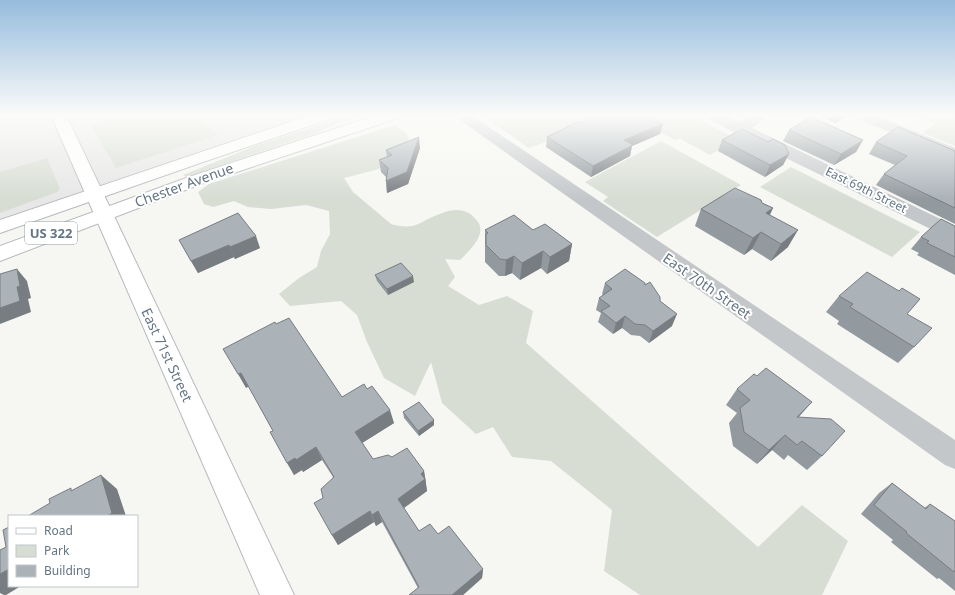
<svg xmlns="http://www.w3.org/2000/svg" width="955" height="595" viewBox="0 0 955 595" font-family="'Noto Sans',sans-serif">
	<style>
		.built { fill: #e6e7e6 }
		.green { fill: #d7ddd3 }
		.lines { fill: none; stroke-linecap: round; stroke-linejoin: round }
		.secondary-casing { stroke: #b5babf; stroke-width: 2 }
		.primary-casing { stroke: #b6babe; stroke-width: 2 }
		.street { fill: #c3c7ca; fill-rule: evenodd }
		.secondary { fill: #fff; fill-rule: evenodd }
		.primary { fill: #fff; fill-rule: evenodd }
		.wall { fill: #939a9f }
		.shaded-wall { fill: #787d82 }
		.building { fill: #abb3b9; stroke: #787d82 }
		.labels { text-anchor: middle; stroke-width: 4; stroke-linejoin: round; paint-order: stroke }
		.far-street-label { font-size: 12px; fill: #647584; stroke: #fff }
		.shield { fill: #fff; stroke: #929ea9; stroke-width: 1 }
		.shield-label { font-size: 13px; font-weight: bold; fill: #647584 }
		.street-label { font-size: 14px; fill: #647584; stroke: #fff }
	</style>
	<rect width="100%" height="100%" fill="#f6f6f2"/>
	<!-- built -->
	<path class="built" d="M0,115h328l-328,112z"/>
	<!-- green -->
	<path class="green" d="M123,115h76l18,20 -101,33 -25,-43z
		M350,115h8l-42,18 -130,44 -3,-2 72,-29z
		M482,115h106l11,6 -70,27z
		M646,115h45l46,24 -27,16 -31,-17 -4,2 -38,-20z
		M919,115h36v31l-32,-13 12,-9z
		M395,125l10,7 4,6 -3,7 -20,16 -7,8 -35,9 9,14 38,32c6,2 14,3 21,2 5,-1 10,-4 14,-6 19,-9 38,-18 52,2 9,13 -10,30 -18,38l-15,-1 10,18 -7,9 31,19 28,-9 26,15 -7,32 232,204 44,-42 46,36 -26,54h-182l-36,-24 8,-61 -61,-49 -39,-4 -19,-30 -17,7 -34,-31 -11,-41 -16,34 -31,-18 -17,-36 -10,-27 -16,-14 -51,5 -11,-12 20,-16 18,-11 4,-16 9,-17 -1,-23 -23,-6 -35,4 -23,-2 -14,-6 -21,6 -9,-3 -6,-12 11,-8z
		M661,141l80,44 -84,52 -54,-36 5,-4 -23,-15z
		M47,158l13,31 -3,3 -57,21v-41z
		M791,167l129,65 -28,25 -132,-70z"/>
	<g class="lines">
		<!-- secondary casing -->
		<g class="secondary-casing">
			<path id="secondary" d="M51,115h15l228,480h-34z"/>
		</g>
		<!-- primary casing -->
		<g class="primary-casing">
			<path id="primary" d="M311,115h24l-2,3 -130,44 -203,71v-13z
				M376,115h24l-2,3 -197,66 -201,77v-15l189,-69z"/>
		</g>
		<!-- street -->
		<path class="street" d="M453,115h18l484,325v29l-10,-4z
			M705,115h20l14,7 12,-7h19l-18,13 203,98v15l-222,-109 -26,-14z
			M854,115h21l80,33v11l-99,-41z"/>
		<!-- secondary -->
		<use href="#secondary" class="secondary"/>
		<!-- primary -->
		<use href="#primary" class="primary"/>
	</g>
	<!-- wall -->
	<path class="wall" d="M817,115h31l-13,8z
		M602,120l61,4 -3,10 -28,12 -2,10 -39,21 -45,-30 1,-10 33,-14z
		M789,130l74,10 -7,12 -22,13 -51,-24z
		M722,140l46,2 21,12 -6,11 -18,12 -47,-26z
		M876,142l79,9v73l-79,-39 8,-11 11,-9 -26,-11z
		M420,148l-12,36 -21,9 -1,-16 -5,-5 -2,-12 8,-3 -1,-7z
		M762,203l11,5 -3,7 18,32 -17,14 -19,-12 -8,6 -49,-29 6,-17z
		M955,226v49l-38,-20 2,-2 -8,-4 10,-12z
		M485,230h48l39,14 -3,17 -22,13 -6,-6 -21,12 -8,-7 -7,3h-6l-14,-14z
		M179,240l81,8 -25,11 -1,-2 -36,16z
		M375,275l39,7 -26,13 -11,-14z
		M605,283l40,2 15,16 12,25 -23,17 -9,-7 -9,-1 -9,-7 -9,6 -15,-12 3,-9 -5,-3 3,-12 4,-3 -1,-1z
		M839,296l68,18 7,33 -16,16 -61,-39 2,-3 -13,-9z
		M276,324l66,73 52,26 -32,20 11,16 51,12 2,12v1l1,7 -23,17 15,23 19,3 45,35 -1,9 -19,17h-54l9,-7 -36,-66 -6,4 -2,-4 -36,23 -6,-10 -9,-37 10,-21 -11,-17 -19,12 -1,-2 -8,5 -21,-44 -24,-45 -3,2z
		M757,376l55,26 -13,15 23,39 -15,14 -19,-15 -4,5 -12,-10 -15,14 -24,-18 -4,-23 8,-10 -11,-8 11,-16z
		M403,412l31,13 -15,11 -15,-18z
		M892,483l32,25 6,-4 25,17v70l-16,-13 -2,1 -46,-37 2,-2 -32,-26 18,-21z"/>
	<!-- shaded-wall -->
	<path class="shaded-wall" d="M839,115h9l-13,8z
		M663,124l-3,10 -28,12 -2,10 -39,21 2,-11 31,-26z
		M419,137l1,11 -12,36 -21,9 -1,-12z
		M863,140l-7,12 -22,13 7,-11z
		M789,154l-6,11 -18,12 5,-12z
		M773,208l-9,17 2,-12z
		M798,230l-10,17 -17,14 10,-17z
		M761,232l-9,17 -8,6 9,-17z
		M256,236l4,12 -25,11 -5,-12z
		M572,244l-3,17 -22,13 3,-17z
		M229,245l5,12 -36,16 -7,-12z
		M543,251l-2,17 -21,12 2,-17z
		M514,256l-2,17 -7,3 1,-16z
		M17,269l10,12 4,17 -3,1 3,13 -31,12v-16z
		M413,276l1,6 -26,13 -1,-6z
		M677,314l-5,12 -23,17 4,-12z
		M625,316l-3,12 -9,6 3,-11z
		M241,373l8,13 -3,2 -8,-14z
		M390,410l4,13 -35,22 -4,-13z
		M434,420v5l-15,11 -1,-5z
		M785,435l-13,15 -15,14 12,-14z
		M316,447l6,13 -19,12 -1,-2 -8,5 -7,-12 8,-5z
		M424,471l2,12v1l1,7 -26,19 -3,-11 23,-25z
		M101,475l16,14 9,27h-19z
		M370,511l4,11 -36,23 -6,-10z
		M378,511l4,11 -6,4 -4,-11z
		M9,569v17h12l-15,9h-2l-4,-2v-19z
		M483,569l-1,9 -19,17h-11z"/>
	<!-- building -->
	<path class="building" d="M611,115h36l16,9 -39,16 9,5 -40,21 -46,-29 30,-15 3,1 16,-7 6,4z
		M811,117l52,23 -22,14 -52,-24z
		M898,127l57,24v57l-71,-34 23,-18 -31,-14z
		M742,129l26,13 5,-3 12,6 4,9 -19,11 -48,-25z
		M419,137l-12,35 -21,9 2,-13 -9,-8 13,-5 -6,-5z
		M735,188l26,12 1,3 11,5 -7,5 32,17 -17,14 -20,-12 -8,6 -52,-29z
		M238,213l18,23 -26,11 -1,-2 -38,16 -12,-21z
		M514,215l19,15 12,-6 27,20 -22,13 -7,-6 -21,12 -8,-7 -8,4 -6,-1 -14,-14v-11l2,-1 -3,-3z
		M941,219l14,7v31l-28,-14 2,-2 -8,-4z
		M401,263l12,13 -26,13 -12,-14z
		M17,269l3,17 -3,1 3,14 -20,7v-34z
		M625,269l20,14v2l5,-3 10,15v4l17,13 -24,17 -8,-6 -10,-1 -10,-8 -9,7 -15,-12 9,-5 -11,-8 13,-9 -7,-6z
		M867,272l32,19 3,-3 18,11 -13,15 25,14 -18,19 -64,-40 3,-3 -14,-8z
		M289,318l53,79 22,-13 3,5 5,-3 18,24 -35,22 18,27 15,-4 4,2 15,-9 17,23 -3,3 4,5 -27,20 21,32 11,-7 8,10 11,-8 34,43 -31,26h-43l10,-8 -41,-76 -6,4 -2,-4 -38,24 -18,-32 9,-5 -2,-9 13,-12 -18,-30 -20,13 -1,-2 -8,5 -17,-31 3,-1 -32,-58 -3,1 -15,-25 52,-27 1,2z
		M766,368l46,34 -15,15 34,2 14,12 -23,25 -20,-15 -5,4 -12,-10 -16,15 -25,-18 -4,-24 10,-8 -13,-11 17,-15 3,2z
		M419,402l15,18 -16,11 -15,-19z
		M101,475l11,38 -5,3h-79l22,-13 -1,-4 22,-11v3z
		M892,483l34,26 4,-5 25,17v49l-1,2 -48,-39 1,-1 -33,-27z
		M9,527v42l-9,5v-24l6,-3 -3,-17z"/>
	<!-- sky -->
	<linearGradient id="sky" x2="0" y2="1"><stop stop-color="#96bcdd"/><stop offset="0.58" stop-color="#fbfbf9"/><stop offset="1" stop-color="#fbfbf9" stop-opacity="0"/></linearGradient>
	<rect width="955" height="199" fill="url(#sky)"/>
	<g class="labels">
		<!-- far-street labels -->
		<g class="far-street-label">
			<text transform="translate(866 190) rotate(26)" y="4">East 69th Street</text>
		</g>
		<!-- shield labels -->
		<rect class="shield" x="25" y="222" width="52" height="22" rx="3"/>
		<g class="shield-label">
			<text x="51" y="238">US 322</text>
		</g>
		<!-- street labels -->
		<g class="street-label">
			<text transform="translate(184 185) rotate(-20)" y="5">Chester Avenue</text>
			<text transform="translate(707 286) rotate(35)" y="5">East 70th Street</text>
			<text transform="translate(167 355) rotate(65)" y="5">East 71st Street</text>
		</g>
	</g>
	<!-- legend -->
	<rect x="8" y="515" width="130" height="72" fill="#ffffff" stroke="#c1c8ce"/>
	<rect x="16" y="528" width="20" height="6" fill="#ffffff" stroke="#c1c8ce"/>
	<text x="44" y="535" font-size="12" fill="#647584">Road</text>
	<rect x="16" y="545" width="20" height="12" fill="#d7ddd3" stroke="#c1c8ce"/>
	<text x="44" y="555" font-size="12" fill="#647584">Park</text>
	<rect x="16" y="565" width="20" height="12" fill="#abb3b9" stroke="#c1c8ce"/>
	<text x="44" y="575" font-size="12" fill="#647584">Building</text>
</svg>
